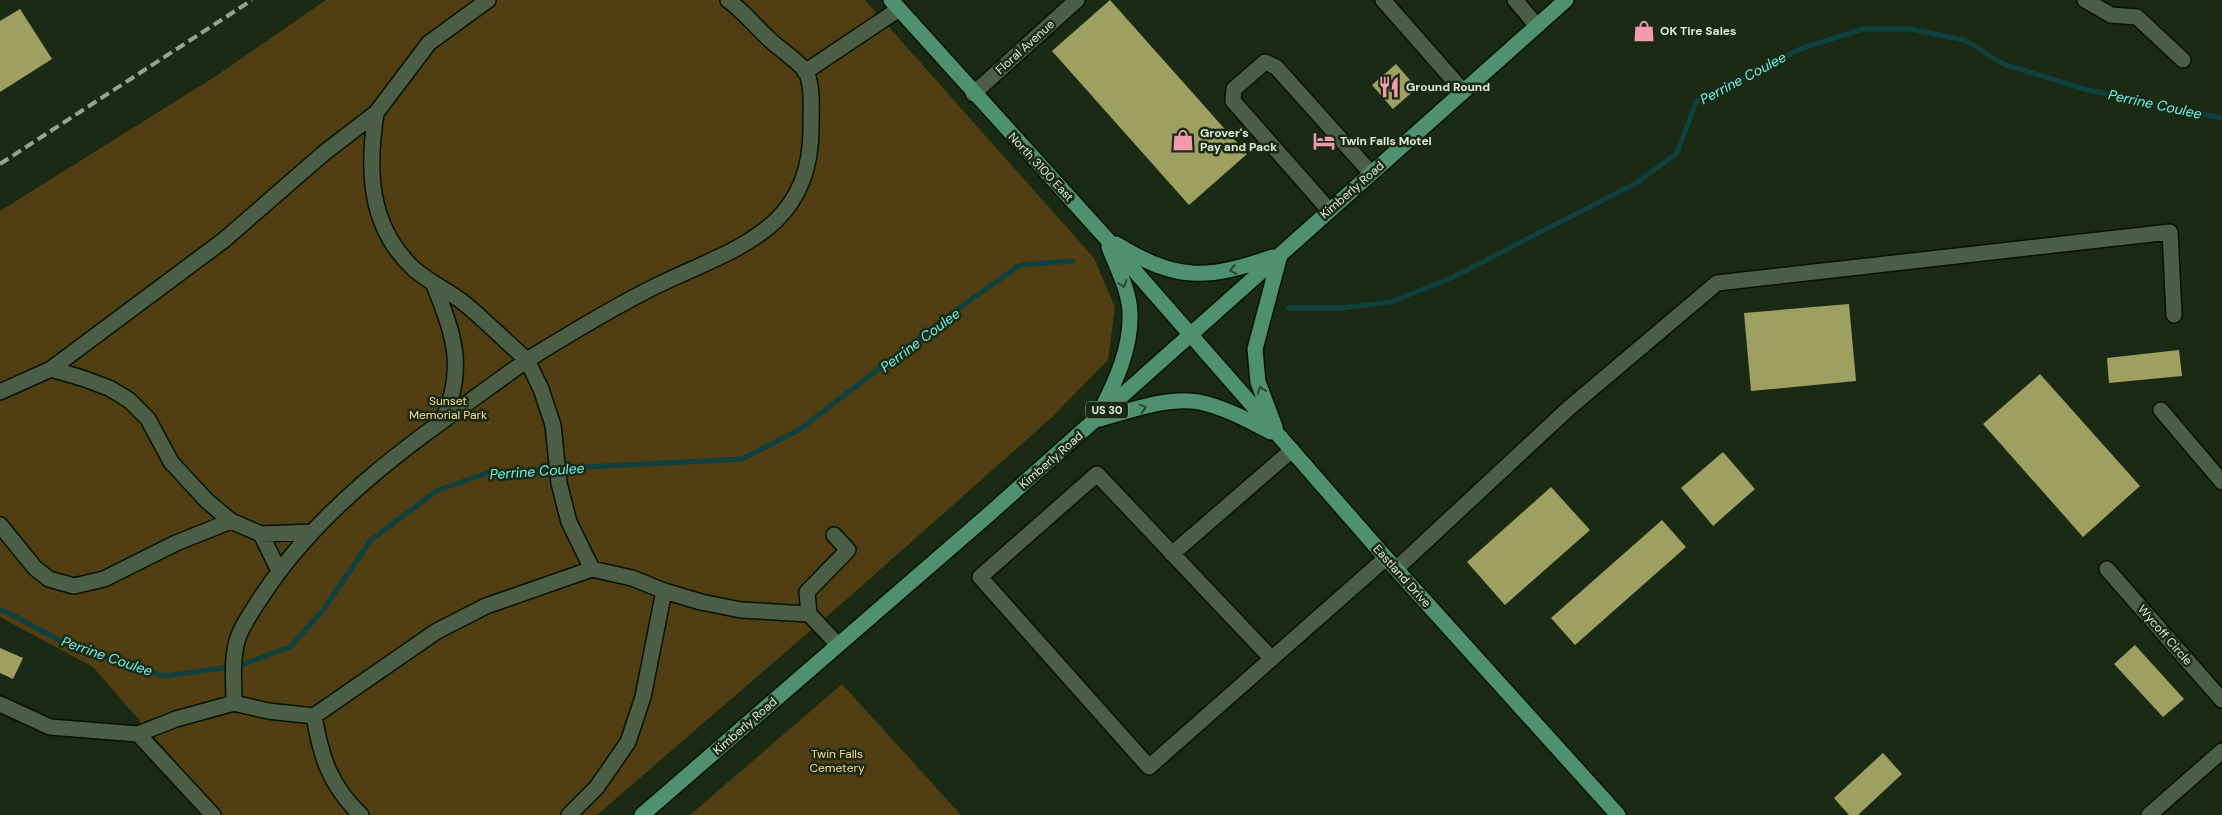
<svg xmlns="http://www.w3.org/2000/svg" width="2222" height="815" viewBox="0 0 2222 815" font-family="'DM Sans',sans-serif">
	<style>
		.green { fill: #513e12 }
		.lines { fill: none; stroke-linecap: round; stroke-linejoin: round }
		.stream { stroke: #0f413e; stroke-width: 5 }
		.building { fill: #9da061 }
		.minor-casing { stroke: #051302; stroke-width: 18 }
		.major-casing { stroke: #051302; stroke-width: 18 }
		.minor { stroke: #4d5e46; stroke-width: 15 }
		.major { stroke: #4f906e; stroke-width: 15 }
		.rail { stroke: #97a392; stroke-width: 4; stroke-dasharray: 10 5; stroke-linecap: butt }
		.oneway { stroke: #2b4930 }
		.labels { text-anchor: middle; stroke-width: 5; stroke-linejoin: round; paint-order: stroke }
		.shield { fill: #1b2a15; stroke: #a4b0a0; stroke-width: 1 }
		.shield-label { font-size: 11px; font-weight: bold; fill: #dfe9db }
		.poi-label { font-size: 12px; font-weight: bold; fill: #dfe9db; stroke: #1b2a15; text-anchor: start }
		.street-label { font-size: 12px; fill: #dfe9db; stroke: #1b2a15 }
		.park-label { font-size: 12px; fill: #f9d895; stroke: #1b2a15 }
		.water-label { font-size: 14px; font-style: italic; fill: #6ef1e9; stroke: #1b2a15 }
	</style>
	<rect width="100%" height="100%" fill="#1b2a15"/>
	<!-- green -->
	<path class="green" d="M326,0h539l229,258 21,49 -7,53 -58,59 -203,180 -250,216h-375l-129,-148 -93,-50v-406l216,-135z
		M842,684l119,131h-271z"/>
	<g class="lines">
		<!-- stream -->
		<path class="stream" d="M1289,308h53l49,-6 60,-24 187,-96 39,-29 19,-51 104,-53 63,-20h46l56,11 38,24 81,25 138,29
			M0,610l9,3 59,32 96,31 74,-10 52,-19 33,-37 48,-70 67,-50 52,-18 252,-13 57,-29 149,-114 72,-51 52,-4"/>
	</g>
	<!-- building -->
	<path class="building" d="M1110,0l137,154 -58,51 -137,-154z
		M20,9l32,50 -52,33v-71z
		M1396,64l21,24 -24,21 -21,-24z
		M1849,304l7,77 -105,10 -7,-78z
		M2179,350l3,26 -73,7 -2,-25z
		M2040,374l100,112 -57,51 -100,-113z
		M1723,452l32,37 -42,37 -32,-38z
		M1551,487l39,43 -85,75 -38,-43z
		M1662,520l24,27 -111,98 -24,-27z
		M2135,645l49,54 -21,18 -49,-53z
		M0,648l23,10 -10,21 -13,-6z
		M1883,753l19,21 -44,41h-9l-15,-17z"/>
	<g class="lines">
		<!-- minor casing -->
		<g class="minor-casing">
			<path id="minor" d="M1383,0l80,91
				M1515,0l22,26
				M2085,0l26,15 26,2 46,43
				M805,72l94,-63
				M973,94l104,-94
				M1329,210l-96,-109 1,-12 31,-27 11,5 95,106
				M434,285c20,50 32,83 9,135
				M51,369l173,-129 100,-87 52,-40 53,-70 59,-43
				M0,392l51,-23 31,9 27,10 20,12 19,19 23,43 36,39 24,20 30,13 51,-2
				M2161,410l61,72
				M0,525l35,43 14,11 25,7 30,-7 72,-36 55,-22
				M261,534l18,37
				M1172,554l120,-104
				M592,569l-23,-47 -10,-39 -6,-58 -12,-36 -14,-29c42,-26 86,-53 131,-75 79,-38 155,-55 153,-161 0,-15 2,-38 -5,-52 -6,-10 -28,-24 -37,-33 -13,-12 -26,-28 -41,-39
				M1396,569l173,-161 148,-125 453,-51 4,83
				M2107,569l115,131
				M809,614l-2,-22 41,-42 -14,-15
				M1272,659l-175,-185 -117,103 169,190 237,-209
				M234,703c0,-22 -3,-47 5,-68 7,-16 17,-30 27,-45 65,-97 168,-162 261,-230 -21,-18 -41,-39 -62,-56 -16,-13 -35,-21 -51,-35 -45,-42 -47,-98 -38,-156
				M0,704l50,23 88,7 75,81
				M314,716l123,-85 49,-25 106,-37 40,9 32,13 37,11 40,8 68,4 29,31
				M138,734l38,-15 58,-16 34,8 46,5c7,41 16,70 47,99
				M569,815l28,-28 31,-45 15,-45 21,-106
				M2149,815l73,-64"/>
		</g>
		<!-- major casing -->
		<g class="major-casing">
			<path id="major" d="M891,0l215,238 280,320 232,257
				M1116,244c60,37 91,36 156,13
				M1101,410c15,-29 30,-62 29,-96 0,-22 -13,-46 -21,-67
				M1100,419c29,-8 69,-23 99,-17 25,5 50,19 72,30
				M1275,427l-17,-45 -3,-33 25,-94
				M642,815l345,-299 579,-516"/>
		</g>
		<!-- minor -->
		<use href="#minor" class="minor"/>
		<!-- major -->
		<use href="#major" class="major"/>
		<!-- rail -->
		<path class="rail" d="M0,164l252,-164"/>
	</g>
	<!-- one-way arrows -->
	<defs><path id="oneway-chevron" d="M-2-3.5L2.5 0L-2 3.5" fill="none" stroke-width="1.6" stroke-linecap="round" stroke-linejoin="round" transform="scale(1.25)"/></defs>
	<g class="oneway">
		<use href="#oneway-chevron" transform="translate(1233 270) rotate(168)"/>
		<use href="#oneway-chevron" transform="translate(1123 284) rotate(72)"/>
		<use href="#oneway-chevron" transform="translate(1261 390) rotate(-110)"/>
		<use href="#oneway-chevron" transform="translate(1143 408) rotate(-15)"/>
	</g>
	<!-- icons -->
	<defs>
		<g id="shop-bare" transform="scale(1.725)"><path d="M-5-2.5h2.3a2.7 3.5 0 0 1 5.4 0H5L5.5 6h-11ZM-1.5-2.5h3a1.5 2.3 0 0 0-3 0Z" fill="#f29aae" stroke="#1b2a15" stroke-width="2.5" paint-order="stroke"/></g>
		<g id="restaurant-bare" transform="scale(1.725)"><path d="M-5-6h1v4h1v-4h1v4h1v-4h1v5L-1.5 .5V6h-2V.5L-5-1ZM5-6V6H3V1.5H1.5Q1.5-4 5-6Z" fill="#f29aae" stroke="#1b2a15" stroke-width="2.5" paint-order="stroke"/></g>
		<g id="hotel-bare" transform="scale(1.725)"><path d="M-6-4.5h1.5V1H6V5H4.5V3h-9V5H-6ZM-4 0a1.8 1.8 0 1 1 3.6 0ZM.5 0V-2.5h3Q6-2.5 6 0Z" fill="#f29aae" stroke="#1b2a15" stroke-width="2.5" paint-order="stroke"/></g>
	</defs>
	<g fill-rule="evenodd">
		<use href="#shop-bare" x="1644" y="31"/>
		<use href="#restaurant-bare" x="1389" y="87"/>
		<use href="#shop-bare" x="1183" y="140"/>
		<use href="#hotel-bare" x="1324" y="141"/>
	</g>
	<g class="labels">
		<!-- shield labels -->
		<rect class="shield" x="1086" y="401.5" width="42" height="17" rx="4"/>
		<g class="shield-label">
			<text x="1107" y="414">US 30</text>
		</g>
		<!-- poi labels -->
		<g class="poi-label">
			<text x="1660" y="35">OK Tire Sales</text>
			<text x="1406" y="91">Ground Round</text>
			<text x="1200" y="137">Grover's<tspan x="1200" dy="14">Pay and Pack</tspan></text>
			<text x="1340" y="145">Twin Falls Motel</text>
		</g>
		<!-- street labels -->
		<g class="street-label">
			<text transform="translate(1025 47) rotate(-42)" y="4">Floral Avenue</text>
			<text transform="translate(1041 167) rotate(47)" y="4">North 3100 East</text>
			<text transform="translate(1352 190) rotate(-41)" y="4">Kimberly Road</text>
			<text transform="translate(1051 460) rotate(-41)" y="4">Kimberly Road</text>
			<text transform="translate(1402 576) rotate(48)" y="4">Eastland Drive</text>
			<text transform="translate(2165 635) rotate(49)" y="4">Wycoff Circle</text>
			<text transform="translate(745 726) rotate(-41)" y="4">Kimberly Road</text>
		</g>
		<!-- park labels -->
		<g class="park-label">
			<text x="448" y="405">Sunset<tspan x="448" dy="14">Memorial Park</tspan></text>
			<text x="837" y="758">Twin Falls<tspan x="837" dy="14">Cemetery</tspan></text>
		</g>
		<!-- water labels -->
		<g class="water-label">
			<text transform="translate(1743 78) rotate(-28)" y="5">Perrine Coulee</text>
			<text transform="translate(2155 104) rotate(12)" y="5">Perrine Coulee</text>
			<text transform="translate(920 340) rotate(-37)" y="5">Perrine Coulee</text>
			<text transform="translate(537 471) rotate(-4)" y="5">Perrine Coulee</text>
			<text transform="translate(107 656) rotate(19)" y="5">Perrine Coulee</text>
		</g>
	</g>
</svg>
